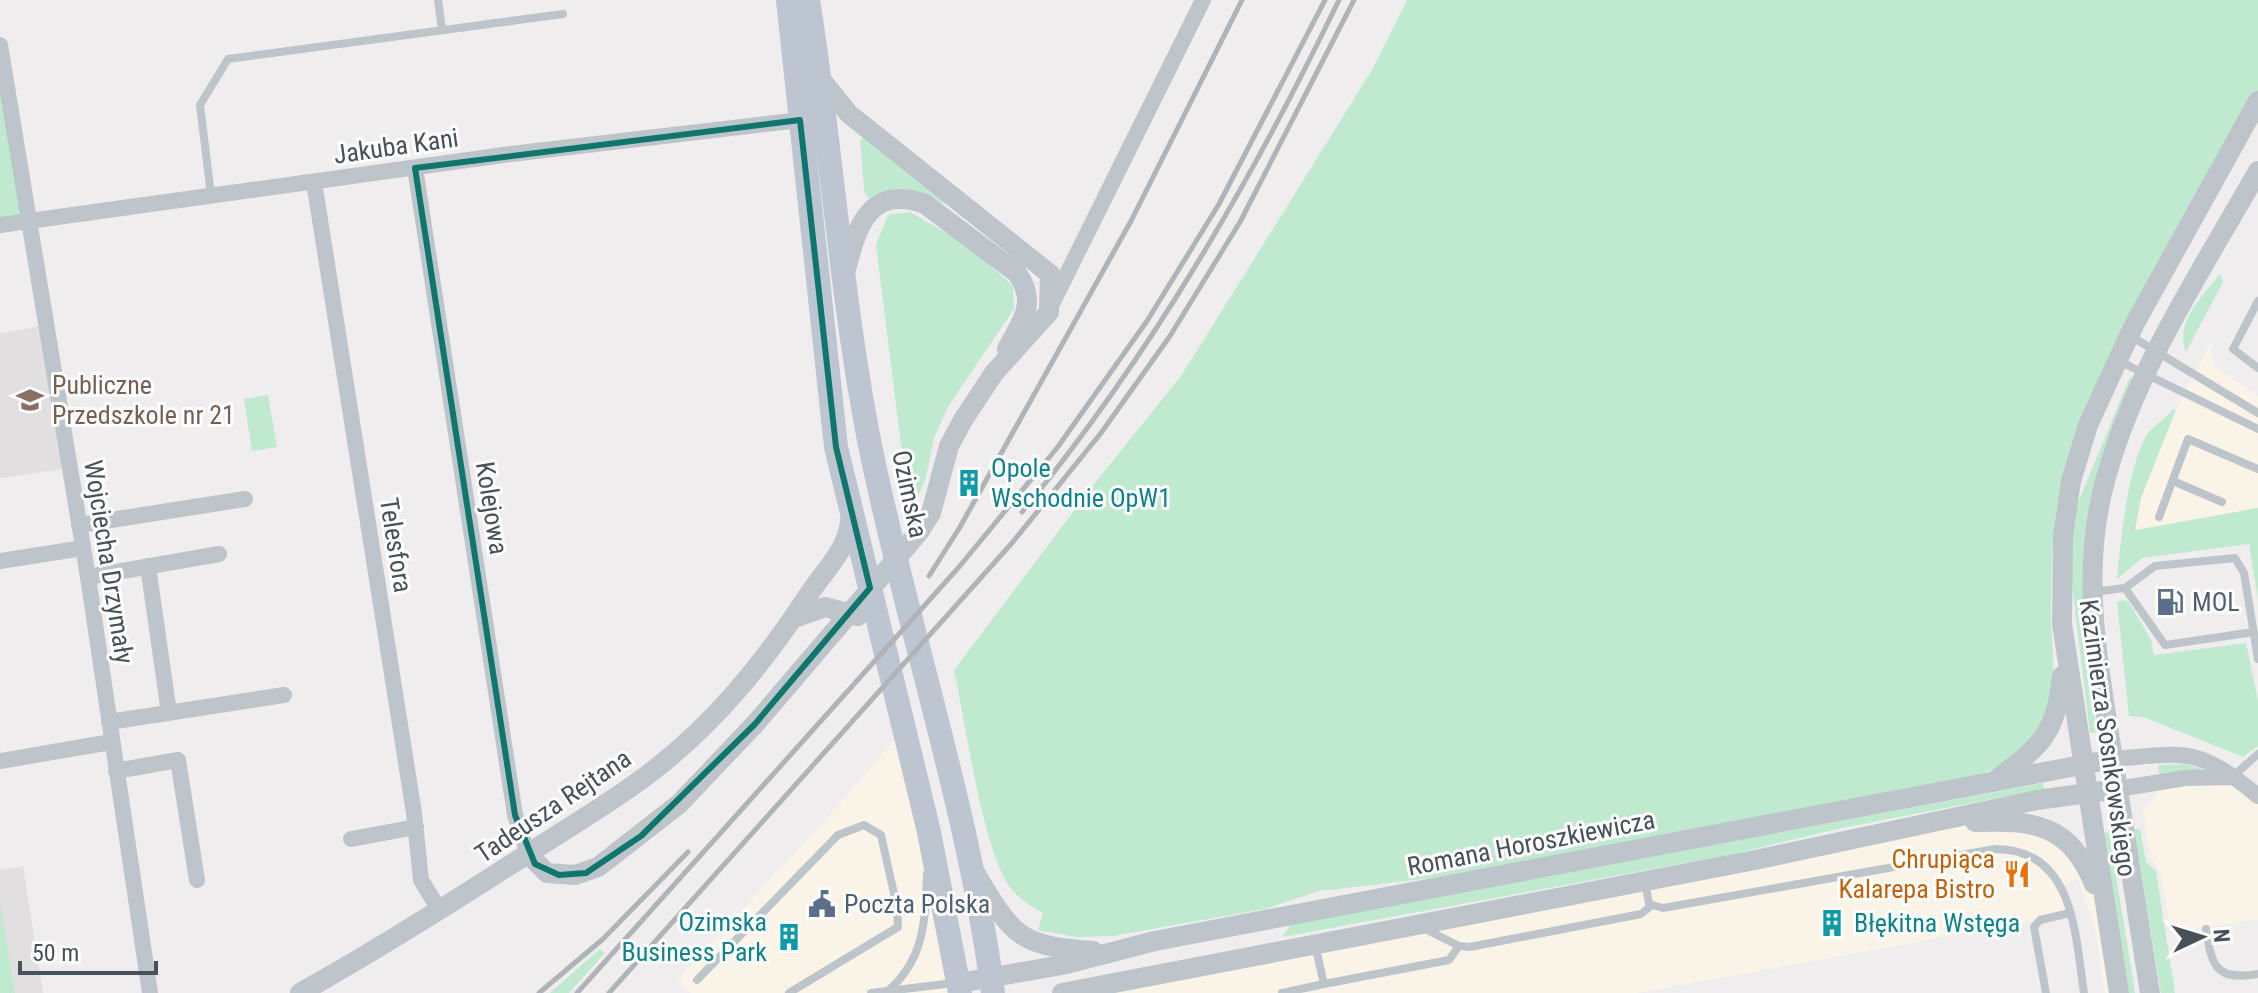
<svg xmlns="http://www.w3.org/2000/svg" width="2258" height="993" viewBox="0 0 2258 993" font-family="'Roboto Condensed',sans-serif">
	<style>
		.commercial { fill: #faf4e8 }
		.education { fill: #e1dfdf }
		.green { fill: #bfeacf }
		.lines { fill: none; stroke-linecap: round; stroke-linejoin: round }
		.service { stroke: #bdc5cb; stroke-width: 8 }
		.minor { stroke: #bdc5cb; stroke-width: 16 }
		.tertiary { stroke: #bdc5cb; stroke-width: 20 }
		.secondary { stroke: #bdc6d0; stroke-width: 24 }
		.rail { stroke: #b0b3b7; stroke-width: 5 }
		.marked { fill: none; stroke: #0f766e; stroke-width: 6; stroke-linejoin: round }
		.labels { text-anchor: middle; stroke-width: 6; stroke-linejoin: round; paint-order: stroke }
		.street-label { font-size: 26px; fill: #475159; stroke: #fff }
		.education-label { font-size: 26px; fill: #785e54; stroke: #fff; text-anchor: start }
		.culture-label { font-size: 26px; fill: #0d838f; stroke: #fff; text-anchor: start }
		.service-label { font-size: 26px; fill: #4e5e75; stroke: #fff; text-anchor: start }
		.food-label { font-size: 26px; fill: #c56008; stroke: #fff; text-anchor: end }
	</style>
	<rect width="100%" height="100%" fill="#f0edee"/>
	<!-- commercial -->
	<path class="commercial" d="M2215,335l-5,15 5,17 43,29v112l-123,23 6,-33 26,-71z
		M904,728l56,265h-269l-13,-13 168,-183z
		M2219,776l39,20v123l-87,14 -10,-59 -11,-18 -7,-45 14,-17 -2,-11z
		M2028,822l60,46 31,125h-14l-10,-65 -17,-49 -17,8 9,26 -23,5 -13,9 -2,-6 -395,72h-552l851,-169z"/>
	<!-- education -->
	<path class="education" d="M47,325l23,143 -70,10v-145z
		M23,866l20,127h-43v-123z"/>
	<!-- green -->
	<path class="green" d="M1407,0h851v102l-181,329c-22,57 -26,114 -26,176 -1,35 9,76 -6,110 -14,32 -42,50 -74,61l-539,100 -113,13 -54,18 -152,27 -37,1 -38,-7 5,-17c-15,-9 -29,-17 -37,-32 -26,-47 -40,-155 -52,-211l137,-182 90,-112 191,-306z
		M0,89l29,132 -29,4z
		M865,138l71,56 10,10 -44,-16 -34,10 -4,-7 -4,-52z
		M910,212l59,34 44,40 1,23 -65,96 -15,33 -8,39 -16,40 -34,-272 12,-30z
		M2220,274l3,8 -37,70c-12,-29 17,-57 34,-78z
		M2130,377l4,3c-16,41 -37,83 -45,126 -14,76 -2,151 8,226l-7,1 -19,-156 2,-43 4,-29z
		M268,395l9,52 -25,4 -8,-52z
		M2172,410h4l-35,88 -6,32 123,-22v91l-9,-55 -107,14 -25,21c3,-34 12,-122 32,-147 7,-8 16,-13 23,-22z
		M2123,600l6,2 22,38 3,15 92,-12 12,58v45l-15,11 -100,-40 -14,-1 -12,-114z
		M2187,764l17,5 -44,7 -2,-11z
		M2043,783l1,6 -202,39 -113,27 -447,82 9,-13z
		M2134,829h6l6,33 10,9 19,122h-14z
		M2109,832l26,161h-6l-27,-160z
		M0,900l15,93h-15z
		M600,949l5,4 -36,40h-19z"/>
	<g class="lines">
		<!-- service -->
		<path class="service" d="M438,0l4,30
			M211,195l-11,-90 28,-46 335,-45
			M2258,301l-25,48 25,19
			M2129,335l129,78
			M2119,361l139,68
			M2173,481l49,21
			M2159,517l29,-78 70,30
			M2125,588l40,57 89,-13
			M2093,592l32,-4 30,-22 80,-8 9,15 14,86
			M2232,777l26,-23
			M1645,882l4,22 14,4 332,-59c79,0 80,84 89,144
			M1423,928l36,18 11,1 171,-33 10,-8
			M2206,929c6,38 10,52 52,45
			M697,980l141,-145 26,-10 17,10 16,72 1,20 -109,66
			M1324,984l125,-24 10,-14
			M889,990c36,-32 36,-70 38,-116
			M871,993l83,-10
			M1282,993l42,-9 -9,-39
			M2046,993l-12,-66 6,-7 30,-7"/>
		<!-- minor -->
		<path class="minor" d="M0,45l88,532 62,416
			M415,168l100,647 13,39
			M314,182l100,631 7,67 19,31
			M0,225l511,-71 289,-34
			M1051,306l152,-306
			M79,525l166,-26
			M0,561l83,-13
			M148,566l21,147
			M88,577l131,-23
			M109,722l175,-27
			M2113,759c75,-6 84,-13 145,37
			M0,761l111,-19
			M116,771l62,-11 19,120
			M2118,789l67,-11 47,-1
			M351,839l65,-12"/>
		<!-- tertiary -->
		<path class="tertiary" d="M846,270c10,-43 24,-86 79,-66l92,69c21,30 5,47 -10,76
			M797,617l28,-10 33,9
			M1998,778c44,-33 58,-45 64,-102
			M1975,822c59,-2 95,2 119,62
			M528,854l19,19 28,2 23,-8 81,-63 76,-80 164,-192 12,-19 18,-67 14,-26 31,-47 55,-61 1,-38 -201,-160 -29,-36
			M976,874c37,63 44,72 117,77
			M959,983l103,-18 93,-24 958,-182
			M300,993c79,-44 153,-91 229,-140 40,-26 83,-51 121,-80 64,-49 113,-109 157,-176 18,-28 43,-48 44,-84
			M1062,993l693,-133 282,-60 81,-11
			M2119,993l-57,-369 1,-88 8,-55 17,-56 46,-100 124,-224
			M2150,993c-12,-74 -23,-148 -35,-222 -14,-92 -35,-186 -13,-278 28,-116 98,-219 156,-322"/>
		<!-- secondary -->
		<path class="secondary" d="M788,0l48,447 93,385 31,161
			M808,0c24,149 33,301 63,450 37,181 98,359 122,543"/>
		<!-- rail -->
		<path class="rail" d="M1022,512c129,-157 229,-330 317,-512
			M929,576l31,-49 171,-306 111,-221
			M539,993l64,-54 85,-87
			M577,993l382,-426 98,-119 90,-127 72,-117 106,-204
			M609,993l403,-450 89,-110 69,-97 70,-114 114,-222"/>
	</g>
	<!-- marked area -->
	<path class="marked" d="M800,120l36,327 34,141 -115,136 -114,112 -55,37 -27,2 -24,-11 -20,-49 -100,-647z"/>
	<!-- icons -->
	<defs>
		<g id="school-bare" transform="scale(2.16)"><path d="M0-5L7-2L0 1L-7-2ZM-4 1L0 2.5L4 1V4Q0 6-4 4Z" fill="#8d6e63" stroke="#fff" stroke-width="2.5" paint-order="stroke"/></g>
		<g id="building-bare" transform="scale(2.16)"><path d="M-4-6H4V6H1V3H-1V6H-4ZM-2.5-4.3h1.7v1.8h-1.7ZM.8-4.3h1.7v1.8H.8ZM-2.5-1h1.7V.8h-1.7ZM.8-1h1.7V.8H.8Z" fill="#0f9aa8" stroke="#fff" stroke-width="2.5" paint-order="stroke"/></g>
		<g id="fuel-bare" transform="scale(2.16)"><path d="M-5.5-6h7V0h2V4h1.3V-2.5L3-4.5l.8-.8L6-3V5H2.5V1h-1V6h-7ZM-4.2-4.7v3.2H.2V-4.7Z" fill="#5c6f8a" stroke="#fff" stroke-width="2.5" paint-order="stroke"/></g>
		<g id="restaurant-bare" transform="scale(2.16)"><path d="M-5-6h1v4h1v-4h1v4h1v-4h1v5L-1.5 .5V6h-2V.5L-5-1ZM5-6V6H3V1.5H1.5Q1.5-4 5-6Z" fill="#e8710a" stroke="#fff" stroke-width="2.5" paint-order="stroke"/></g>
		<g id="civic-bare" transform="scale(2.16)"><path d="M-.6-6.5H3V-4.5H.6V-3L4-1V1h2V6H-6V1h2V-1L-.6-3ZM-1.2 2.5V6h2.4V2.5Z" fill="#5c6f8a" stroke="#fff" stroke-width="2.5" paint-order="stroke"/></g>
	</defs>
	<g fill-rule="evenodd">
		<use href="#school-bare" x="30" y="400"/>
		<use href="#building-bare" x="969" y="483"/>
		<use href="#fuel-bare" x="2170" y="602"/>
		<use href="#restaurant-bare" x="2017" y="874"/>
		<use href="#civic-bare" x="822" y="904"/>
		<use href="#building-bare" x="1832" y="923"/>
		<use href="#building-bare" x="789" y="937"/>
	</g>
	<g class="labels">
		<!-- street labels -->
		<g class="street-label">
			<text transform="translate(396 146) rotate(-8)" y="9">Jakuba Kani</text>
			<text transform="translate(910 494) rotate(78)" y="9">Ozimska</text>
			<text transform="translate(492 508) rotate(81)" y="9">Kolejowa</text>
			<text transform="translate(396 545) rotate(81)" y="9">Telesfora</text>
			<text transform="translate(109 562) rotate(81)" y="9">Wojciecha Drzymały</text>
			<text transform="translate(2108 738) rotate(82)" y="9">Kazimierza Sosnkowskiego</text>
			<text transform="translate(553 806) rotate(-34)" y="9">Tadeusza Rejtana</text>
			<text transform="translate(1531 843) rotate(-11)" y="9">Romana Horoszkiewicza</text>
		</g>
		<!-- education labels -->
		<g class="education-label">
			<text x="52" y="394">Publiczne<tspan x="52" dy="30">Przedszkole nr 21</tspan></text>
		</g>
		<!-- culture labels -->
		<g class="culture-label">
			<text x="991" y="477">Opole<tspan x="991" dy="30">Wschodnie OpW1</tspan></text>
			<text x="767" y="931" text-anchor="end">Ozimska<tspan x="767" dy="30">Business Park</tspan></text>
			<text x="1854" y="932">Błękitna Wstęga</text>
		</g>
		<!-- service labels -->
		<g class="service-label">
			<text x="2192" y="611">MOL</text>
			<text x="844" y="913">Poczta Polska</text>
		</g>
		<!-- food labels -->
		<g class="food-label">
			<text x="1995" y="868">Chrupiąca<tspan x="1995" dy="30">Kalarepa Bistro</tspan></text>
		</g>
	</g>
	<!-- north arrow -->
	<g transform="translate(2202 937) rotate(86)" stroke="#ffffff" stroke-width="6" paint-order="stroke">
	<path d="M0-6L14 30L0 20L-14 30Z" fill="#475159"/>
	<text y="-12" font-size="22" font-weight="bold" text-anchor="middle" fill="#475159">N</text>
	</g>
	<!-- scale -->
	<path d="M20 961v12h136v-12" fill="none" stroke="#475159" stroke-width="4"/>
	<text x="32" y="961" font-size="24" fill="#475159" stroke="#ffffff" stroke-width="6" paint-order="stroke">50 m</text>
</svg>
